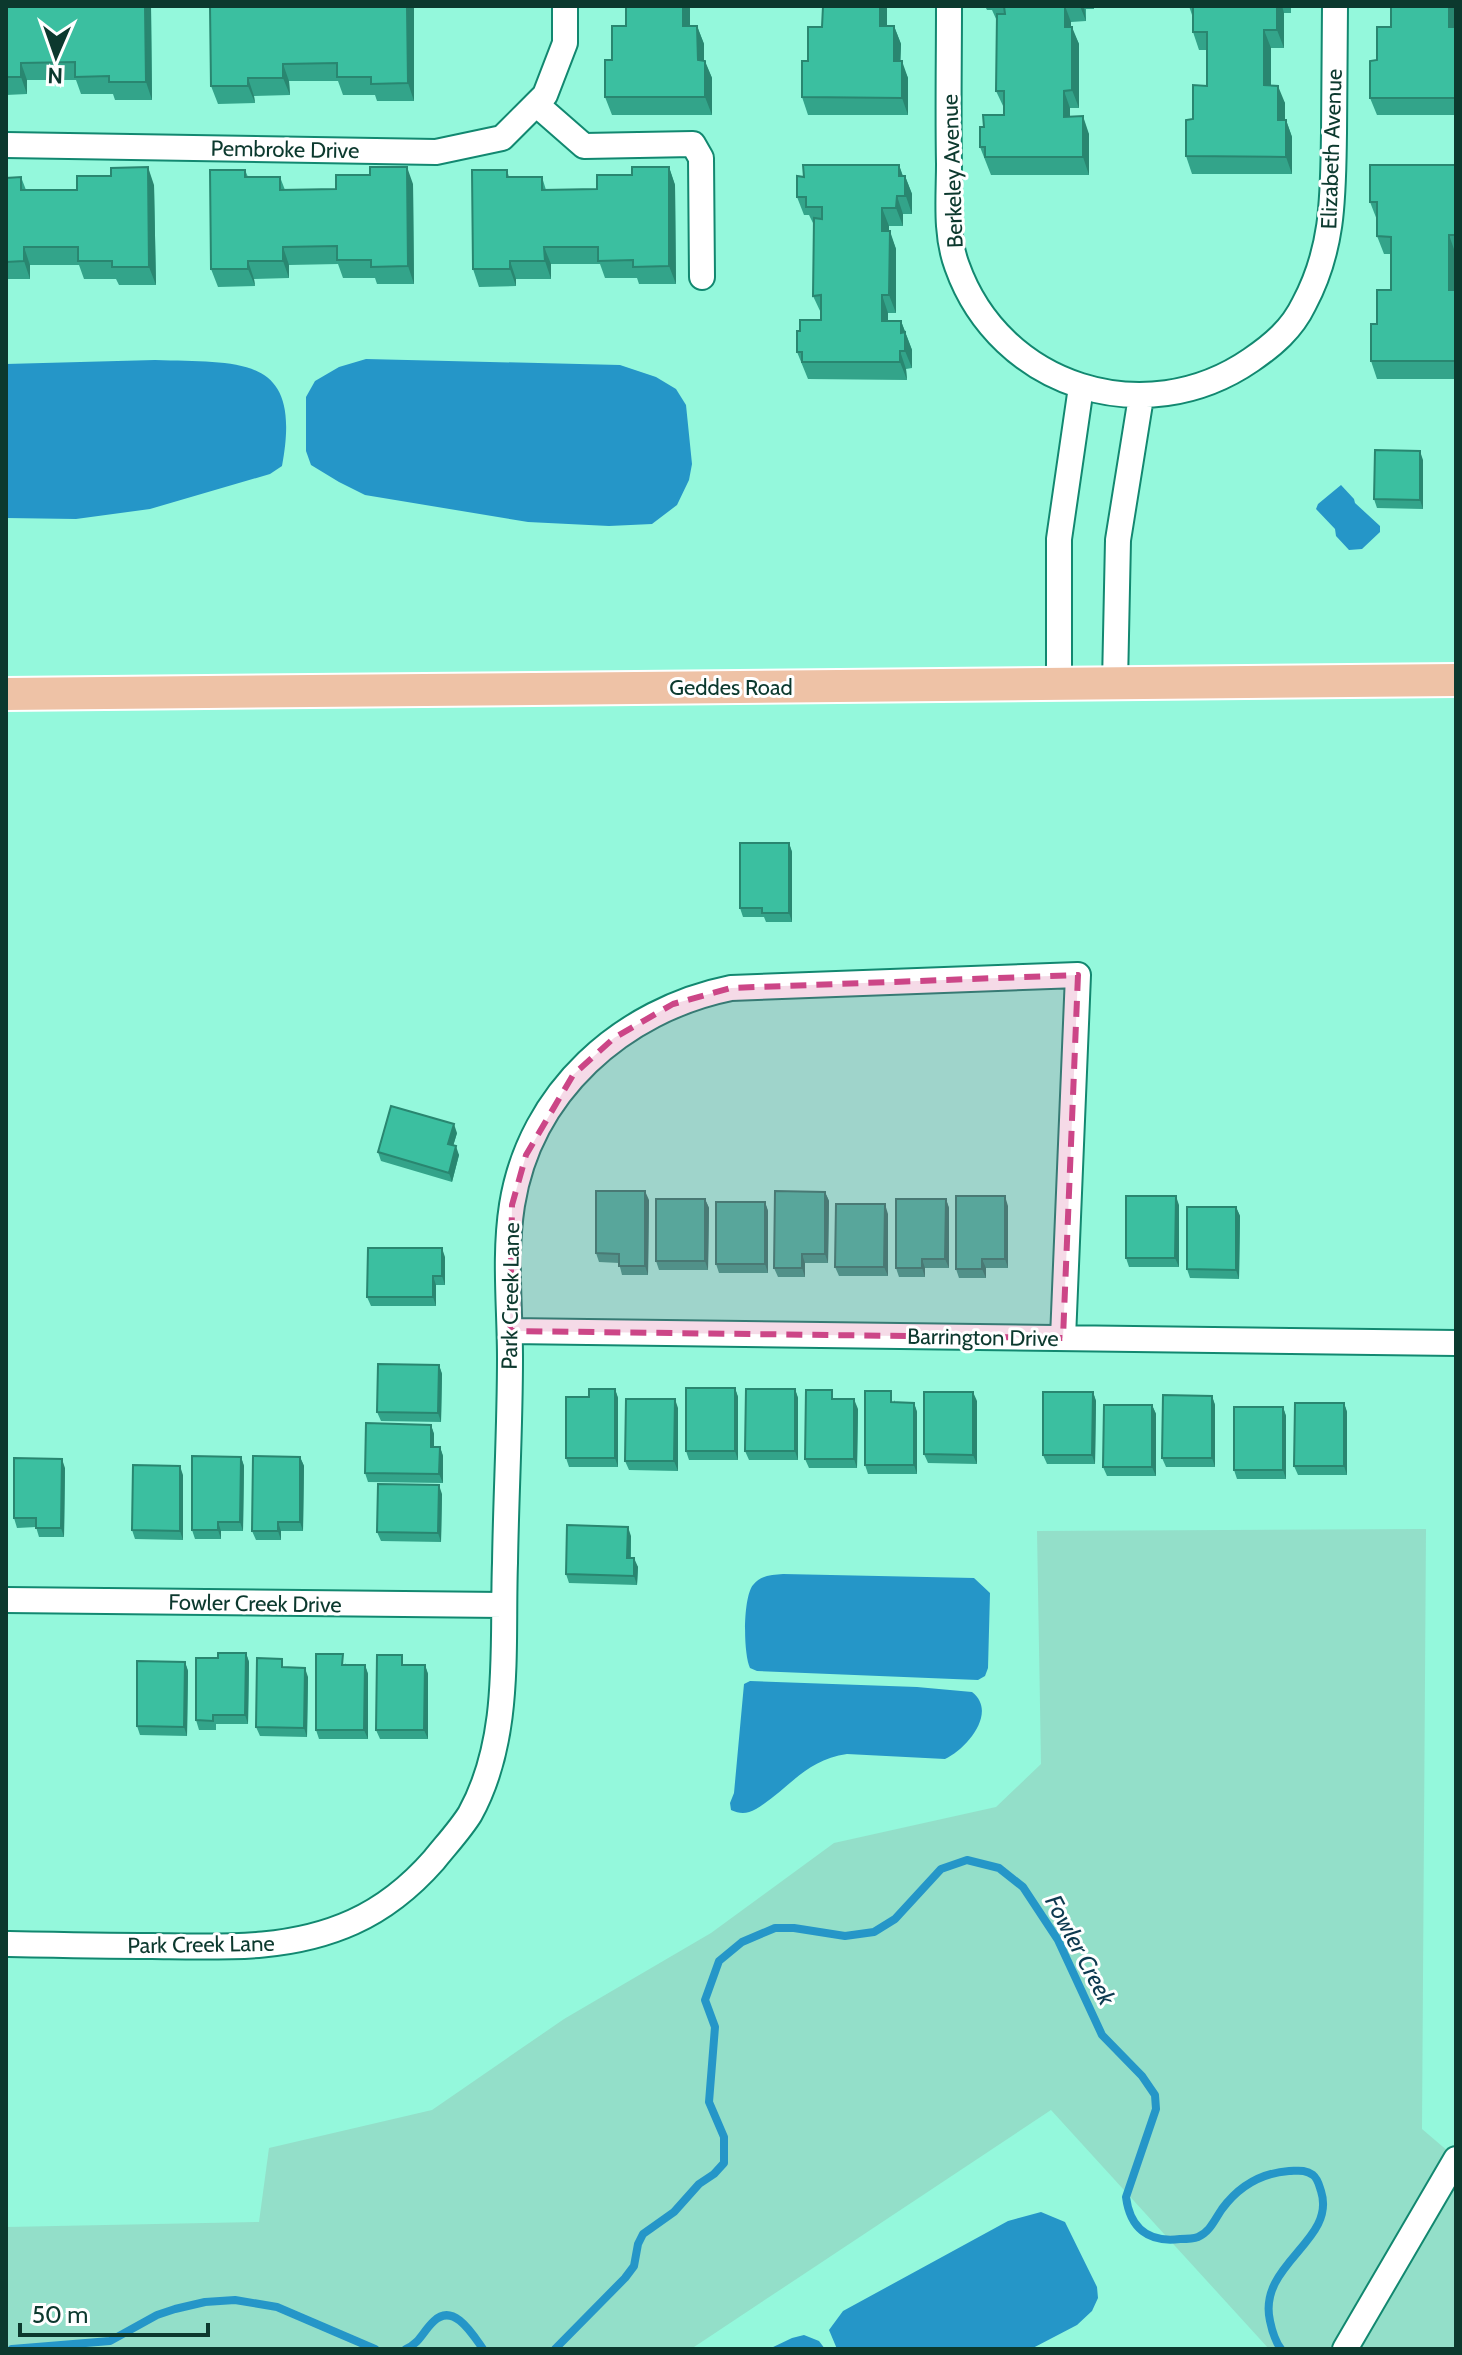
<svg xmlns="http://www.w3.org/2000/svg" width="1462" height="2355" viewBox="0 0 1462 2355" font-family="Cabin,sans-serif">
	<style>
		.green { fill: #93dfc9 }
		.water { fill: #2596c8 }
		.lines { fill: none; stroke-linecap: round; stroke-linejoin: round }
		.stream { stroke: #2596c8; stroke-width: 8 }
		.minor-casing { stroke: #128870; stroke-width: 28 }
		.major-casing { stroke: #fff; stroke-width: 36 }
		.minor { stroke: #fff; stroke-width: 24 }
		.major { stroke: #eec2a6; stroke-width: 32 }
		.wall { fill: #33a48a }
		.shaded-wall { fill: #298670 }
		.building { fill: #3bbfa0; stroke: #298670; stroke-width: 2 }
		.marked { fill: #cc4687; fill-opacity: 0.2; stroke: #cc4687; stroke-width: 6; stroke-dasharray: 16 10; stroke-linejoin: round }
		.labels { text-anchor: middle; stroke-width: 6; stroke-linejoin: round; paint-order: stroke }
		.street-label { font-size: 22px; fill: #0c392e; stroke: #fff }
		.water-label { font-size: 24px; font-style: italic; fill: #0d3a50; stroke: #fff }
	</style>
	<rect width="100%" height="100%" fill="#94f8dc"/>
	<!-- green -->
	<path class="green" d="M1426,1529l-4,600 34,29v191h-187l-218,-239 -360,239h-685v-122l253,-5 10,-74 163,-38 132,-91 147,-86 123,-90 162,-36 45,-43 -4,-233z"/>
	<!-- water -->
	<path class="water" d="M366,359l254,6 36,12 20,12 10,16 6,59 -3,16 -12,25 -25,19 -43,2 -81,-4 -163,-27 -26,-13 -28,-17 -5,-14v-54l9,-16 24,-14z
		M155,360c87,3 148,-6 127,106l-12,8 -120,35 -74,10 -70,-1v-154z
		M1341,485l13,14 1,4 25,23v6l-18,17 -13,1 -13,-14 -1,-7 -19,-20 2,-5z
		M783,1574l191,4 16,15 -2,75 -3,8 -7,4 -221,-9 -7,-3c-7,-15 -7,-71 3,-83 8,-10 19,-10 30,-11z
		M750,1681l167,6 55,5c26,20 -5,57 -27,67l-98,-5c-42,6 -58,35 -91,55 -9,5 -16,5 -25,1l-1,-7 4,-10 10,-109z
		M1041,2212l24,10 32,65 1,11 -6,13 -15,14 -46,24h-194l-8,-19 14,-19 165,-90z
		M804,2335l15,6 6,8h-56l23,-11z"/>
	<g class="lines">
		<!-- stream -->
		<path class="stream" d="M12,2349l98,-8 47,-26 18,-6 30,-7 30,-2 42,7 98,42
			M406,2349c14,-6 17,-18 28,-28 20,-19 39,14 49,28
			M555,2349l70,-71 9,-12 4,-22 5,-10 31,-22 25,-28 15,-10 10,-11v-26l-15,-35 6,-75 -10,-27 14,-39 23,-19 33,-14h19l51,8 29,-4 21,-13 46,-50 26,-9 32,8 24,19 35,53 44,95 40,41 13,19 1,14 -30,88c4,31 22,46 54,42 6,0 13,0 18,-2 12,-5 17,-18 24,-28 17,-23 39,-36 67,-38 8,0 16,-2 24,4 5,4 6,10 8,16 16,50 -64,73 -51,130 2,10 5,20 11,28"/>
		<!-- minor casing -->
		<g class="minor-casing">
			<path id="minor" d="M949,6c0,53 -1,105 0,158 0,33 -4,70 8,102 43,121 188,167 294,94 22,-15 41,-31 53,-56 30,-56 29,-109 30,-171 0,-42 1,-85 1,-127
				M536,104l48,42 109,-2 8,14 1,119
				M6,145l430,7 66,-14 43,-43 20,-52v-37
				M1115,683l3,-143 23,-143
				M1059,684v-145l22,-152
				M510,1331l946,12
				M6,1600l497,5
				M6,1944c49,1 97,2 146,2 69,1 137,5 201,-24 31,-14 59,-37 81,-62 12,-15 26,-30 36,-46 42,-76 32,-168 35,-251 1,-68 5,-136 5,-205 0,-50 -6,-102 2,-153 18,-113 110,-195 219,-217l347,-13 -15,363
				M1345,2349l111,-190"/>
		</g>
		<!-- major casing -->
		<g class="major-casing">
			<path id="major" d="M6,694l1450,-14"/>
		</g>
		<!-- minor -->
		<use href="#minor" class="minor"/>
		<!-- major -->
		<use href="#major" class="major"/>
	</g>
	<!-- wall -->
	<path class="wall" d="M6,6h145l1,94h-37l-2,-6h-32l-5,-14h-49v14l-21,1z
		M414,6v95h-37l-2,-6h-32l-5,-14h-49l1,14 -36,1 1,7 -37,1 -7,-18 74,-79z
		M690,6v20h7l7,18v16l8,18v37h-100l-7,-18 7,-37 14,-34z
		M887,6v20h7l7,18 -1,17 8,17v37h-100l-6,-18 6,-36 14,-34z
		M985,6h109v3h-8v12l-15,1v5l8,17v64h-9v9l19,17v41h-98l-11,-28 4,-20 20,-12v-7l-8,-17 1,-70 -5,-11h-5z
		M1189,6h102v7h-7v35h-13v38l14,17v17h1l6,17v37h-100l-6,-18 7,-37 14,-33v-36h-8l-6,-18v-17h-1z
		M1391,6h64l1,109h-79l-7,-17 21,-71z
		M899,165l4,11h2l7,18v20h-9v12h-14v5l7,18v64h-8v8h13l11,29v18l-6,1 1,11 -99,-1 -11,-27 3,-21 21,-11v-7l-8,-17 1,-71 -5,-10h-5l-7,-18 7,-20z
		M1456,165v214h-79l-6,-18 6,-37 14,-34v-36h-7l-7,-18v-16l-7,-18z
		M669,167l6,18 1,99h-37l-2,-6h-32l-5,-14h-49v15h-35v7l-37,1 -6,-18 34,-99 2,7h33l4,13 51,-1 35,-14z
		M245,170l3,7h32l5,13 51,-1 77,-5 1,100h-37l-2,-6h-32l-5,-14 -49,1v13l-35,1 1,7 -37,1 -7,-18z
		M21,177l5,13h51l77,-5 2,100h-37l-3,-6h-32l-5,-14h-49v14h-24v-101z
		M1423,460v49l-46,-1 -3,-9z
		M789,843l3,9v70h-26l-2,-5h-21l-3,-9z
		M457,1133l-4,13 6,9 -7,27 -71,-21 -3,-9z
		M825,1192l4,9 -1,62h-23v14h-27l-4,-9z
		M705,1199l4,9 -1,62h-49l-3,-9z
		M946,1199l3,9v60h-24v9h-26l-3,-9z
		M649,1200l-1,75h-26l-3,-12 -20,-1 -3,-9z
		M765,1202l3,9v62h-49l-3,-9z
		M1179,1205v62h-50l-3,-9z
		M1008,1206v62h-22v10h-27l-3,-9z
		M1236,1207l4,9 -1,63 -49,-1 -3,-9z
		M888,1214v62h-49l-4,-9z
		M445,1257v28h-9v21h-65l-4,-9z
		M439,1365l3,9 -1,48 -60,-1 -4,-9z
		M735,1388l3,9v63h-49l-3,-9z
		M615,1389l3,9v69h-49l-3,-9z
		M795,1389l3,9v62h-49l-4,-9z
		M1093,1392l3,9 -1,63h-48l-4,-9z
		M1212,1396l3,9v62h-49l-4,-9z
		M895,1400v2l19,1 3,9v62h-49l-3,-9z
		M977,1401v63l-49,-1 -4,-9z
		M1344,1403l3,9v63h-49l-4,-9z
		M1152,1405l4,9v62h-49l-4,-9z
		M1283,1407l3,9v63h-49l-3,-9z
		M678,1408v63l-49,-1 -4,-9z
		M858,1409l-1,59h-48l-4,-9z
		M431,1425l3,9v13h6l3,9v27l-75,-1 -3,-9z
		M241,1457l3,9 -1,65h-22v8h-26l-3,-9z
		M300,1457l4,9 -1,65h-22v9h-25l-4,-9z
		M65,1468l-1,69h-25l-3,-10 -19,1 -3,-10z
		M183,1475v65l-48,-1 -3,-9z
		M442,1494l-1,48 -60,-1 -4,-9z
		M631,1536v22l7,9 -1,18 -68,-2 -3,-9z
		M246,1653l3,9 -1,62h-32v6h-17l-3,-10 22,-62z
		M185,1662l3,9 -1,65 -47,-1 -3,-9z
		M346,1663v2h19l3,9v65h-49l-3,-9z
		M406,1665h19l3,9v65h-48l-4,-9z
		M286,1667l22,10 -1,60 -47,-1 -4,-9z"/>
	<!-- shaded-wall -->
	<path class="shaded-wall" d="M145,6h6l1,94 -6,-18z
		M407,6h7v95l-6,-18z
		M683,6h7v38l-7,-18z
		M880,6h7v38l-7,-18z
		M1065,6l6,16v23l-6,-18z
		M1080,6h4l2,15z
		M1277,6h5l2,7v35l-7,-18z
		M1449,6h6v38l-6,-17z
		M697,26l7,18v34l-6,-18z
		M894,26l7,18 -1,34 -6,-17z
		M1072,27l7,17v64l-7,-18z
		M1264,30l7,18v55l-7,-18z
		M705,61l7,17v37l-7,-18z
		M902,61l6,17v37l-6,-17z
		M21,63l6,17v14l-6,-17z
		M283,64l6,17 1,14 -7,-17z
		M248,78l6,18 1,7 -7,-17z
		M1278,86l7,17v35l-7,-18z
		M1064,91l6,17v26l-6,-17z
		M1083,116l6,18v41l-6,-18z
		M1286,120l6,17v37l-6,-17z
		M899,165l6,18v-7l7,18v20l-13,-38z
		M148,167l6,18 2,100 -7,-18z
		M407,167l6,17 1,100 -6,-18z
		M669,167l6,18 1,99 -7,-18z
		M897,196l6,18v12l-7,-18z
		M882,208l7,18v23l-7,-18z
		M890,231l6,18v64l-7,-18z
		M1449,235l6,17v56l-6,-18z
		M24,247l6,18v14l-6,-18z
		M283,247l6,18v13l-6,-17z
		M544,247l7,17v15l-6,-18z
		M248,261l6,18 1,7 -7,-17z
		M510,261l6,18v7l-6,-17z
		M882,295l6,18v26l-6,-18z
		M901,321l11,29v18l-7,-17 -4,-18z
		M900,351l6,18 1,11 -7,-18z
		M1420,451l3,9v49l-3,-9z
		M789,843l3,9v70l-3,-9z
		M454,1124l3,9 -6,20 -3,-9z
		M456,1146l3,9 -7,27 -3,-9z
		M645,1191l4,9 -1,75 -3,-9z
		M825,1192l4,9 -1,62 -3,-9z
		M1005,1196l3,10v62l-3,-9z
		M1176,1196l3,9v62l-4,-9z
		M705,1199l4,9 -1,62 -3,-9z
		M946,1199l3,9v60l-4,-9z
		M765,1202l3,9v62l-3,-9z
		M885,1204l3,10v62l-4,-9z
		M1236,1207l4,9 -1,63 -3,-9z
		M442,1248l3,9v28l-3,-9z
		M802,1254l3,9v14l-3,-9z
		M922,1259l3,9v9l-3,-9z
		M982,1259l4,9v10l-4,-9z
		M433,1276l3,9v21l-3,-9z
		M439,1365l3,9 -1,48 -3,-9z
		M735,1388l3,9v63l-3,-9z
		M615,1389l3,9v69l-3,-9z
		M795,1389l3,9v62l-3,-9z
		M973,1392l4,9v63l-4,-9z
		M1093,1392l3,9 -1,63 -3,-9z
		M1212,1396l3,9v62l-3,-9z
		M675,1399l3,9v63l-4,-10z
		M854,1399l4,10 -1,59 -3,-9z
		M914,1403l3,9v62l-3,-9z
		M1344,1403l3,9v63l-3,-9z
		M1152,1405l4,9v62l-4,-9z
		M1283,1407l3,9v63l-3,-9z
		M431,1425l3,9v22l-3,-9z
		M440,1447l3,9v27l-4,-9z
		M241,1457l3,9 -1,65 -3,-9z
		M300,1457l4,9 -1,65 -3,-9z
		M62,1459l3,9 -1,69 -3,-9z
		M180,1466l3,9v65l-3,-9z
		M439,1485l3,9 -1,48 -3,-9z
		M218,1522l3,9v8l-3,-9z
		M278,1522l3,9v9l-3,-9z
		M628,1527l3,9 -1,31 -3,-9z
		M634,1558l4,9 -1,18 -3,-9z
		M246,1653l3,9 -1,62 -3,-9z
		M185,1662l3,9 -1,65 -3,-9z
		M365,1665l3,9v65l-4,-9z
		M425,1665l3,9v65l-4,-9z
		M305,1668l3,9 -1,60 -3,-9z"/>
	<!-- building -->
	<path class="building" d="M6,6h139l1,76h-37v-6l-34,1v-15l-54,1v14h-15z
		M210,6h197l1,77 -37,1v-7h-34v-14l-54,1v14h-35v8h-37z
		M626,6h57v20h14l1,34 7,1v36h-100v-37h7v-34h14z
		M823,6h57v20h14v35h8v37l-100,-1v-36h6v-34h14z
		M1004,6h61v21h7v63l-8,1v26l19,-1v41h-98v-10h-5v-20h4l-1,-12h21v-24h-8l1,-77h8z
		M1193,6h84v24h-13v55l14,1v34h8v37l-100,-1v-36l7,-1v-34l14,1v-54h-14z
		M1391,6h58v21h7v71h-86v-37l7,-1v-33h14z
		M803,165h96v11h6v20h-8l-1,12h-14v23h8l-1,64h-7v26h19v12l4,-1v19h-5v11h-98v-10h-5v-21h3v-11h21v-25l-8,1 1,-78 8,1v-12h-16v-10h-9v-21l7,1z
		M1370,165h86v70h-7v55h7v71h-85v-37h6v-34h14v-53l-14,-1v-34h-7z
		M148,167l1,100h-37v-6h-34v-14h-54v14l-18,1v-84l15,-1v13h56v-14h34v-8z
		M370,167h37l1,99 -37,1v-7h-34v-14l-54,1v14h-35v8h-37l-1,-99h35v7h35v13l56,-1v-14h34z
		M632,167h37v99l-36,1v-7l-35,1v-14h-54l1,14h-35v8h-37l-1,-99h35v7h35v13l55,-1v-14h35z
		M1375,450l45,1v49l-46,-1z
		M740,843h49v70h-27v-5h-22z
		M391,1106l63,18 -6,20 8,2 -7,27 -71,-21z
		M596,1191h49v75h-26v-12l-23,-1z
		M775,1191l50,1v62h-23v14h-28z
		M956,1196h49v63h-23v10h-26z
		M1126,1196h50l-1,62h-49z
		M656,1199h49v62h-49z
		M896,1199h50l-1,60h-23v9h-26z
		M716,1202h49v62h-49z
		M836,1204h49l-1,63h-49z
		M1187,1207h49v63l-49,-1z
		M368,1248h74v28h-9v21h-66z
		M378,1364l61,1 -1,48 -61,-1z
		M686,1388h49v63h-49z
		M589,1389h26v69h-49v-61h23z
		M746,1389h49v62h-50z
		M806,1390h26v9h22v60h-49z
		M865,1391h26v11l23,1v62h-49z
		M924,1392h49v63l-49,-1z
		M1043,1392h50l-1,63h-49z
		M1163,1395l49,1v62h-50z
		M626,1399h49l-1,62h-49z
		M1295,1403h49v63h-50z
		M1104,1405h48v62h-49z
		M1234,1407h49v63h-49z
		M366,1423l65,2v22h9l-1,27 -74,-1z
		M192,1456l49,1 -1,65h-22v8h-26z
		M253,1456l47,1v65h-22v9h-26z
		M14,1458l48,1 -1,69h-25v-10h-22z
		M133,1465l47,1v65l-48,-1z
		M378,1484l61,1 -1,48 -61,-1z
		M567,1525l61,2 -1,31h7v18l-68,-2z
		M218,1653h28l-1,62h-32v6l-17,-1v-62h22z
		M316,1654h27l-1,11h23l-1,65h-48z
		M377,1655h25v10h23l-1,65h-48z
		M257,1658l25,1v8l23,1 -1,60 -48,-1z
		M137,1661l48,1 -1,65 -47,-1z"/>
	<!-- marked area -->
	<path class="marked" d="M1078,975l-15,363 -553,-7 2,-126 14,-50 47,-80 41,-37 59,-34 58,-16z"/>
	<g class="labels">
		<!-- street labels -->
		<g class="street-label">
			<text transform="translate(285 149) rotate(1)" y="8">Pembroke Drive</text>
			<text transform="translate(1331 149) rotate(-88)" y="8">Elizabeth Avenue</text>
			<text transform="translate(952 171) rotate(-92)" y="8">Berkeley Avenue</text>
			<text x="731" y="695">Geddes Road</text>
			<text transform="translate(510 1296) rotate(-89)" y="8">Park Creek Lane</text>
			<text transform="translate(983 1337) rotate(1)" y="8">Barrington Drive</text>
			<text transform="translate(255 1603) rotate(1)" y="8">Fowler Creek Drive</text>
			<text transform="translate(201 1944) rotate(-1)" y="8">Park Creek Lane</text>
		</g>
		<!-- water labels -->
		<g class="water-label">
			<text transform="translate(1080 1950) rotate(62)" y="8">Fowler Creek</text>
		</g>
	</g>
	<!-- border -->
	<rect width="1462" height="2355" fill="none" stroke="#0c392e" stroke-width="16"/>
	<!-- north arrow -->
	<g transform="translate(56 56) rotate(182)" stroke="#ffffff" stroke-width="6" paint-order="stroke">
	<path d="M0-6L14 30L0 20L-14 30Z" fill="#0c392e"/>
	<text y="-12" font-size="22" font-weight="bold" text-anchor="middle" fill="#0c392e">N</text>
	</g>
	<!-- scale -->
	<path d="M20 2323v12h188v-12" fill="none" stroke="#0c392e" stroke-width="4"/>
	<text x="32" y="2323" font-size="24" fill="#0c392e" stroke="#ffffff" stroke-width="6" paint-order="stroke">50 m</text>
</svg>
